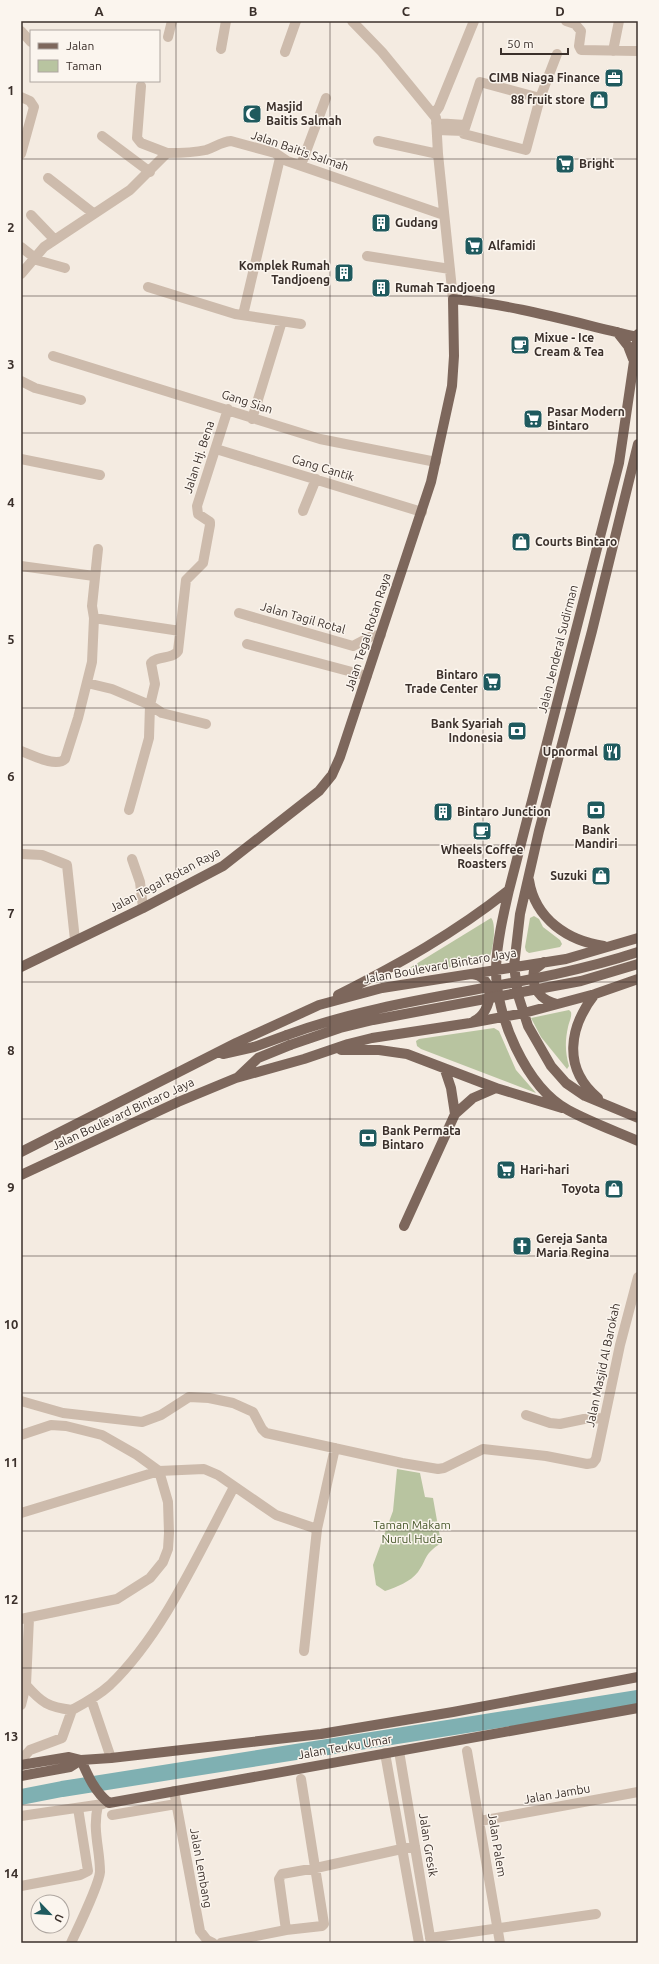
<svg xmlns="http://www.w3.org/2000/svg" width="659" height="1964" viewBox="0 0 659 1964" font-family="Ubuntu,sans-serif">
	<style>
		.green { fill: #b8c4a0 }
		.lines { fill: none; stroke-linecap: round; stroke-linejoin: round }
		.river { stroke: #7fb0b2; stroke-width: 16 }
		.minor { stroke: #cdbbac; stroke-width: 10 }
		.major { stroke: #7d675c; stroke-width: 10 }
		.major-bridge { stroke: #7d675c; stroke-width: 10 }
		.grid { fill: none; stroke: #3b302b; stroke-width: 1; stroke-opacity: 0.55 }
		.labels { text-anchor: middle; stroke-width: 3; stroke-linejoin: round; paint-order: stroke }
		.poi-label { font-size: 12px; font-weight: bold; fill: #3b302b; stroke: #fbf5ee; text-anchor: start }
		.street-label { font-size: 12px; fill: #3b302b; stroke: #fbf5ee }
		.park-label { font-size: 12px; fill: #4a5a2e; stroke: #fbf5ee }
		.neatline { fill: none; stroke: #3b302b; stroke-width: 1.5 }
		.grid-label { font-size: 13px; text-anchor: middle; font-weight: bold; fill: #3b302b }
	</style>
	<rect width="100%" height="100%" fill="#f4ebe1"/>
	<!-- green -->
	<path class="green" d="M534,916l5,3 4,8 17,13 2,4 -2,3 -31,6 -3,-2 -1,-4 5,-29z
		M491,918c6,5 2,36 -3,42l-84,16 -1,-4z
		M569,1010l2,2c1,5 -2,10 -3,15 -3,14 -3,25 1,39l-2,3 -26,-32 -10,-19z
		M494,1028l5,3 17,39 20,23 -115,-44 -4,-3 -1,-5 3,-2z
		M397,1469l23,4 5,24 8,1 8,45c-18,12 -13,15 -23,29 -8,10 -21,15 -33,19l-9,-6 -3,-20 20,-54z"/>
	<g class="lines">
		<!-- river -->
		<path class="river" d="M21,1797l41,-8 576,-91"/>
		<!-- minor -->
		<path class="minor" d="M352,21l30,31 54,66 2,36 15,145
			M566,21l9,3 6,7 -2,15 2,4 57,1
			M21,31l10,11
			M168,37l4,-16
			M221,49l5,-28
			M613,51l6,-30
			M285,52l11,-31
			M141,86l-4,52 4,5 26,10
			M21,97l9,4 4,6 -13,47
			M434,114l5,-7 35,-86
			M436,123l29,2
			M437,130l27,1v3l62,16 14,-52
			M464,131l16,-49 60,16 17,-44
			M102,136l48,36
			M378,141l60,13
			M301,165l25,-67
			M48,178l45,35
			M31,215l23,24
			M21,247l14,11
			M367,256l83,13
			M33,259l32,9
			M21,274l23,-27 86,-57 37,-37c13,0 26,0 39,-3 9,-3 15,-8 25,-9l44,12 12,8 157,54
			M148,287l87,27 66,10
			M243,315l37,-157
			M53,356l267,83 116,23
			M21,381l14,7 46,12
			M252,419l30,-98
			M216,449l206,63
			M21,459l79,16
			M303,511l13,-32
			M21,566l73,10
			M239,613l114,33 19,-10 9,-1
			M94,618l86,13
			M247,644l120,32
			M87,683l25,6 38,16 12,8 44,11
			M21,751c11,4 35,17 44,8l13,-41 14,-56 2,-44 -2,-12 6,-57
			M129,810l20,-72 1,-33 5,-21 -4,-21c6,-8 21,-3 27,-12l8,-71 17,-17 7,-38v-3l-12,-8 -1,-8 31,-97
			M21,854l21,1 25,10 8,75
			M132,859l8,23 3,26
			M21,1401l42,12 79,9 19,-7 28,-18 20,1 24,5 20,9 9,17 4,4 136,30 36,6 6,-1 39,-19 63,7 41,8 6,-1 3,-4 24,-114 18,-68
			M526,1415l24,8 10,1 24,-5 20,-1
			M21,1435l30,-10 15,1 36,9 35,20 22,16 9,31 1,31 -1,16 -5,13 -13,16 -33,21 -96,20
			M21,1513l138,-42 45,-2 14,6 58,40 41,14
			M304,1651l13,-122 18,-81
			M26,1685c16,18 22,22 46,25 13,-7 27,-15 38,-25 54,-52 89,-133 124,-198
			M91,1699l20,59
			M21,1705l5,-20 3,-67
			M399,1751l32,192
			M467,1751l33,192
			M385,1753l34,190
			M21,1760l9,-10 32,-12 10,-28
			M174,1791l26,140 7,9 6,3
			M112,1815l64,-11
			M21,1816l82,-12
			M480,1821l158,-29
			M21,1886l59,-11 8,-4 -10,-63
			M286,1930l-7,-51 3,-5 34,-6 99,-22
			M430,1938l166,-24
			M71,1943c7,-15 28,-58 29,-71 0,-24 -8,-41 -2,-67
			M221,1943l65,-13 36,-4 2,-2 -23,-145"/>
		<!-- major -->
		<path class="major" d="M617,332l11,14 5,13
			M638,334l-19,129 -110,427c-6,26 -12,52 -13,78 -1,47 30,119 72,142 22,12 47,21 70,31
			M638,444l-46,187 -53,200 -19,83 -6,52 4,29 10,31 23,40 15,17 19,13 53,22
			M529,880c6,39 39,61 75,66
			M544,962l-10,8c-3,18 6,30 23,34
			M21,967l122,-59 80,-42 96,-75 13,-16 8,-18 91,-275 21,-96 2,-30 -1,-57c63,6 123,24 185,38
			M471,974c26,2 22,38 3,47
			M595,994c-26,33 -33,74 3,104
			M338,995c61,-31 117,-62 171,-105
			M341,1050h38l28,4 89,34 66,20
			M223,1054l31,-7 33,-12
			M445,1070l6,18 4,26
			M238,1077l20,-19 32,-13
			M21,1152l215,-109 83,-38 63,-17 184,-29 72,-21
			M21,1175l157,-73 58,-24 68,-19 44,-15 24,-6 98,-15 54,-10 71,-19 43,-15
			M404,1226l51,-112 18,-16 23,-10
			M81,1760c7,16 14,32 28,43l529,-95
			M21,1765l48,-8 12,3 30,-2 210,-24 132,-22 185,-35
			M21,1776l49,-9 11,-7"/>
		<!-- major-bridge -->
		<path class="major-bridge" d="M287,1035c114,-42 236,-45 351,-83
			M290,1045l50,-17 33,-8 208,-39 57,-17"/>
	</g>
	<!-- grid -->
	<path class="grid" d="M176,21v1922M330,21v1922M483,21v1922M21,159h617M21,296h617M21,433h617M21,571h617M21,708h617M21,845h617M21,982h617M21,1119h617M21,1256h617M21,1393h617M21,1531h617M21,1668h617M21,1805h617"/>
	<!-- icons -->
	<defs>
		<g id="office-square" transform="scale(1)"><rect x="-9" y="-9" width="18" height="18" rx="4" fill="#1f5a5e" stroke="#fbf5ee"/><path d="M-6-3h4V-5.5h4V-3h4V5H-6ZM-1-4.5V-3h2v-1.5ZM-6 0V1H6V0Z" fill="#fff"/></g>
		<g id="shop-square" transform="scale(1)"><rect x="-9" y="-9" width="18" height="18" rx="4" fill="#1f5a5e" stroke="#fbf5ee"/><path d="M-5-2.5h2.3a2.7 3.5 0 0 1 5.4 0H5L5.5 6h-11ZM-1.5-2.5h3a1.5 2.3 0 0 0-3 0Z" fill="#fff"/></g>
		<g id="mosque-square" transform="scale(1)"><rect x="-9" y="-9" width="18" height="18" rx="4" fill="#1f5a5e" stroke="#fbf5ee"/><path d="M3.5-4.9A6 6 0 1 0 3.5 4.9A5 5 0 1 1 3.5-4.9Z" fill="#fff"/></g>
		<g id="supermarket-square" transform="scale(1)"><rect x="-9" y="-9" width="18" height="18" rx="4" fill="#1f5a5e" stroke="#fbf5ee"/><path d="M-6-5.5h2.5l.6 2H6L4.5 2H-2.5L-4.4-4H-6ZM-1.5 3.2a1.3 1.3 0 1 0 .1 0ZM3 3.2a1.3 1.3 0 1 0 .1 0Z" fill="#fff"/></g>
		<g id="building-square" transform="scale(1)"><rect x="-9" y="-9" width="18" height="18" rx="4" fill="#1f5a5e" stroke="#fbf5ee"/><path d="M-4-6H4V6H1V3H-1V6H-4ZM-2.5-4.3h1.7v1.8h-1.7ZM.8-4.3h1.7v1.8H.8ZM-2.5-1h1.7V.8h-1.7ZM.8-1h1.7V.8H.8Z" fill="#fff"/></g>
		<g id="cafe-square" transform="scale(1)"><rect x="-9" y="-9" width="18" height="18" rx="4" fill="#1f5a5e" stroke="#fbf5ee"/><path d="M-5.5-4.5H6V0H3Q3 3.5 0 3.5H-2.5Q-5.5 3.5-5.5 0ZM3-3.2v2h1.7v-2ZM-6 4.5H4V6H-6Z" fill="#fff"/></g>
		<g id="bank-square" transform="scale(1)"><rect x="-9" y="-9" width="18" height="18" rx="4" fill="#1f5a5e" stroke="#fbf5ee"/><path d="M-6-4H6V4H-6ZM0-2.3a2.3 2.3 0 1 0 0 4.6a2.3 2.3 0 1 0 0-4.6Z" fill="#fff"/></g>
		<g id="restaurant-square" transform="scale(1)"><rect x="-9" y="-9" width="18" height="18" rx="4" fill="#1f5a5e" stroke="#fbf5ee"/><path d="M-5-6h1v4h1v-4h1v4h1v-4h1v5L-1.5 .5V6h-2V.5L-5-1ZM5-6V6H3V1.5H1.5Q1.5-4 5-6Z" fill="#fff"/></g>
		<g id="church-square" transform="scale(1)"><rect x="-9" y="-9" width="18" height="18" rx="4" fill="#1f5a5e" stroke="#fbf5ee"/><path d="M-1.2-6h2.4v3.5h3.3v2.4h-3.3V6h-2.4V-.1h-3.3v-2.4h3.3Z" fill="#fff"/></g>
	</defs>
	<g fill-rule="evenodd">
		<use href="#office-square" x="614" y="78"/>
		<use href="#shop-square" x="599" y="100"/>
		<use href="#mosque-square" x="252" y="114"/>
		<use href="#supermarket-square" x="565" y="164"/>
		<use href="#building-square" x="381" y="223"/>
		<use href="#supermarket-square" x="474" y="246"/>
		<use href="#building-square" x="344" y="273"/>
		<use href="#building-square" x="381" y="288"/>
		<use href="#cafe-square" x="520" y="345"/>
		<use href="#supermarket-square" x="533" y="419"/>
		<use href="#shop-square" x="521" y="542"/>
		<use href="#supermarket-square" x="492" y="682"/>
		<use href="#bank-square" x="517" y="731"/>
		<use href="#restaurant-square" x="612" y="752"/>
		<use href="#bank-square" x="596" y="810"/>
		<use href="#building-square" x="443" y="812"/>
		<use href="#cafe-square" x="482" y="831"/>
		<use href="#shop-square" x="601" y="876"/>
		<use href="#bank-square" x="368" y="1138"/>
		<use href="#supermarket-square" x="506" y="1170"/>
		<use href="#shop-square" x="614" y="1189"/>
		<use href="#church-square" x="522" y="1246"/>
	</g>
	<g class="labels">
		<!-- poi labels -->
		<g class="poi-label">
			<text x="600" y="82" text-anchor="end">CIMB Niaga Finance</text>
			<text x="585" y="104" text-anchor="end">88 fruit store</text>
			<text x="266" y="111">Masjid<tspan x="266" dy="14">Baitis Salmah</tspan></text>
			<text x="579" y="168">Bright</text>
			<text x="395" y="227">Gudang</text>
			<text x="488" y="250">Alfamidi</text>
			<text x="330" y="270" text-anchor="end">Komplek Rumah<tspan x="330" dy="14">Tandjoeng</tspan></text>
			<text x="395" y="292">Rumah Tandjoeng</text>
			<text x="534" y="342">Mixue - Ice<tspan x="534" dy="14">Cream &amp; Tea</tspan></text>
			<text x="547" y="416">Pasar Modern<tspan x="547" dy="14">Bintaro</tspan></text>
			<text x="535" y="546">Courts Bintaro</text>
			<text x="478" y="679" text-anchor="end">Bintaro<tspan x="478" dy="14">Trade Center</tspan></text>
			<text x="503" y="728" text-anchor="end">Bank Syariah<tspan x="503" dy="14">Indonesia</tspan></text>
			<text x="598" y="756" text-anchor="end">Upnormal</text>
			<text x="457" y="816">Bintaro Junction</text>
			<text x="596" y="834" text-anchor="middle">Bank<tspan x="596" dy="14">Mandiri</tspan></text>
			<text x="482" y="854" text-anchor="middle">Wheels Coffee<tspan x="482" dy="14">Roasters</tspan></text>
			<text x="587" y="880" text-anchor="end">Suzuki</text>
			<text x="382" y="1135">Bank Permata<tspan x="382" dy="14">Bintaro</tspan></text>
			<text x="520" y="1174">Hari-hari</text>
			<text x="600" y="1193" text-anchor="end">Toyota</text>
			<text x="536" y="1243">Gereja Santa<tspan x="536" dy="14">Maria Regina</tspan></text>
		</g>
		<!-- street labels -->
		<g class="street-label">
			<text transform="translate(300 151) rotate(19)" y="4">Jalan Baitis Salmah</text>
			<text transform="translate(247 402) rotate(18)" y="4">Gang Sian</text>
			<text transform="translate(199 457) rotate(-72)" y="4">Jalan Hj. Bena</text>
			<text transform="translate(323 468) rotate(17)" y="4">Gang Cantik</text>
			<text transform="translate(303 618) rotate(16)" y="4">Jalan Tagil Rotal</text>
			<text transform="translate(368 632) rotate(-72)" y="4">Jalan Tegal Rotan Raya</text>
			<text transform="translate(558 649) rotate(-76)" y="4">Jalan Jenderal Sudirman</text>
			<text transform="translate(165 880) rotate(-28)" y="4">Jalan Tegal Rotan Raya</text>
			<text transform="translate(440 966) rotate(-10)" y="4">Jalan Boulevard Bintaro Jaya</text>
			<text transform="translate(123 1114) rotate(-25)" y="4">Jalan Boulevard Bintaro Jaya</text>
			<text transform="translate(603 1365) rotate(-78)" y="4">Jalan Masjid Al Barokah</text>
			<text transform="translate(345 1747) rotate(-10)" y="4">Jalan Teuku Umar</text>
			<text transform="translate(557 1794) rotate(-10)" y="4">Jalan Jambu</text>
			<text transform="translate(428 1845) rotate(81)" y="4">Jalan Gresik</text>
			<text transform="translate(497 1845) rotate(81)" y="4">Jalan Palem</text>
			<text transform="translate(201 1868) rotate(80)" y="4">Jalan Lembang</text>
		</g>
		<!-- park labels -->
		<g class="park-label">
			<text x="412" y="1529">Taman Makam<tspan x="412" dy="14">Nurul Huda</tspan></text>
		</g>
	</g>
	<!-- border -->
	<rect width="659" height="1964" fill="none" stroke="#fbf5ee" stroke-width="44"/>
	<!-- legend -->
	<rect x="30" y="30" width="130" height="52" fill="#fbf5ee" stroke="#aea6a0"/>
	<rect x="38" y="43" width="20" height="6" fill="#7d675c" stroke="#aea6a0"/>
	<text x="66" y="50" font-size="12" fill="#3b302b">Jalan</text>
	<rect x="38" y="60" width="20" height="12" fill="#b8c4a0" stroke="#aea6a0"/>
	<text x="66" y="70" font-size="12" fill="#3b302b">Taman</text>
	<!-- north arrow -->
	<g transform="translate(50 1914) rotate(115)"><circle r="19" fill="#fbf5ee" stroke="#aea6a0"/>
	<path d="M0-3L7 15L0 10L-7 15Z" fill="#1f5a5e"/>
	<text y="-6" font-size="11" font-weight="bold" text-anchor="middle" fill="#3b302b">U</text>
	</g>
	<!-- scale -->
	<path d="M501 48v6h67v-6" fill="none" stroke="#3b302b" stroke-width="2"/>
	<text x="507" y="48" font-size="12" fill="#3b302b" stroke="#fbf5ee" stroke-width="3" paint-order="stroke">50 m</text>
	<rect x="22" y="22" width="615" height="1920" class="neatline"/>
	<g class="grid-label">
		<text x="99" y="16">A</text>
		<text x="253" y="16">B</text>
		<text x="406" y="16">C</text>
		<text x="560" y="16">D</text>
		<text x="11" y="95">1</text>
		<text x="11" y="232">2</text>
		<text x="11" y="369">3</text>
		<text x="11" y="507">4</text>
		<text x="11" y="644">5</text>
		<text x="11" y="781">6</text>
		<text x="11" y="918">7</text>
		<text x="11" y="1055">8</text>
		<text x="11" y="1192">9</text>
		<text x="11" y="1329">10</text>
		<text x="11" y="1467">11</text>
		<text x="11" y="1604">12</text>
		<text x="11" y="1741">13</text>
		<text x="11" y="1878">14</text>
	</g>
</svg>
